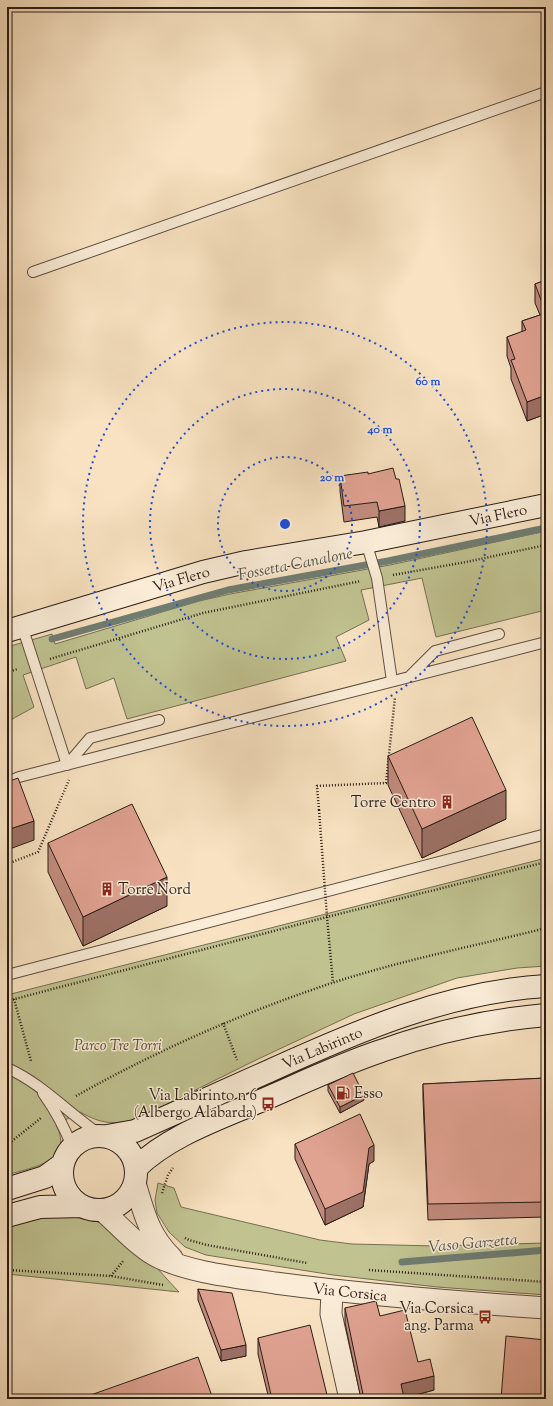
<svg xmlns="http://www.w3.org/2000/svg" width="553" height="1406" viewBox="0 0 553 1406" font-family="'Sorts Mill Goudy',serif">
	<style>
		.green { fill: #c0c290; stroke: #746f53 }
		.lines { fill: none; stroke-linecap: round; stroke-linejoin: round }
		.stream { stroke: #6f7d72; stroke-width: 7 }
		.lane-casing { stroke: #5d4e41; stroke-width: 12 }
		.street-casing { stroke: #5d4e41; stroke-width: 23 }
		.secondary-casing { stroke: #291c16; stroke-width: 24 }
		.path { stroke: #291c16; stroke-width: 2.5; stroke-dasharray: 1 2; stroke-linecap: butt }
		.lane { stroke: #faecd7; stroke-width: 10 }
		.street { stroke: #faecd7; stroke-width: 21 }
		.secondary { stroke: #faecd7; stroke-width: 22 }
		.path-bridge { stroke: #291c16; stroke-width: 2.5; stroke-dasharray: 1 2; stroke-linecap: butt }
		.wall { fill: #c18b7d; stroke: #291c16 }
		.shaded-wall { fill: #9d7166; stroke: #291c16 }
		.building { fill: #e0a291; stroke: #291c16 }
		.ring { fill: none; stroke: #1d4ed8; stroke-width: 2; stroke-dasharray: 2 4 }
		.labels { text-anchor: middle; stroke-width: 3; stroke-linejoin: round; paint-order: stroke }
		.street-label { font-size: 15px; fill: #291c16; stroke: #faecd7 }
		.poi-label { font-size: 15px; fill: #291c16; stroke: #faecd7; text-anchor: end }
		.park-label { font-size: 15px; font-style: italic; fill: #564e3b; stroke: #faecd7 }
		.water-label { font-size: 16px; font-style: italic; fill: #52554c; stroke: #faecd7 }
		.centre { fill: #1d4ed8; stroke: #faecd7; stroke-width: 2 }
		.ring-label { font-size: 12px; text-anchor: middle; font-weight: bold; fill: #1d4ed8; stroke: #faecd7; stroke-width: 3; stroke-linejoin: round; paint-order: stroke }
	</style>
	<rect width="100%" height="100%" fill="#f8e2c1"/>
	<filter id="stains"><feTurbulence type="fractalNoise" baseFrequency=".005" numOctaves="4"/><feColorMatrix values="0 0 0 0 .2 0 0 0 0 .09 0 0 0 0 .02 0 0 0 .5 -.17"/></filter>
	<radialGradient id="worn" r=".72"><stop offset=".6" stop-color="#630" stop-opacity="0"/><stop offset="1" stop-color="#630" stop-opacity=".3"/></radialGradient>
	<!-- green -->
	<path class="green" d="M546,531v79l-110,27 -14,-59 -61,12 8,30 -33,17 10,24 -219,58 -13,-41 -28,11 -10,-32 -53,18 11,32 -27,15v-75l45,-13 3,10 144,-43 31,-7 160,-29z
		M546,858v108l-29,2 -60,10 -103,36 -98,46 -119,59c-25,6 -35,5 -57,-7l-24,13c19,37 -23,42 -49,50v-180z
		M158,1183l16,5 7,19 139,33 32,4 84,2 110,-3v52l-109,-8 -104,-12 -127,-20 -21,-8 -16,-15 -12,-19 -2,-13z
		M59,1215c12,2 25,3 36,6 34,11 60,46 84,71l-172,-18v-47l29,-9z"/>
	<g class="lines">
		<!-- stream -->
		<path class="stream" d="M52,639l176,-49 160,-29 158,-33
			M402,1262l144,-12"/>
		<!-- lane casing -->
		<g class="lane-casing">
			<path id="lane" d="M33,272l513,-180
				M366,542l11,36 15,103
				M22,626l45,139
				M411,675l24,-24 64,-17
				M67,765l23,-27 69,-18
				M7,782l12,-5 527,-135
				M7,975l539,-141
				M7,1068c36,16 62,46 94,67
				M43,1093c12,17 22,35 29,54"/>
		</g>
		<!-- street casing -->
		<g class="street-casing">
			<path id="street" d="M135,1183c9,30 14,53 37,75
				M102,1210c16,14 39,40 58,48 36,16 77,19 115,25 90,12 180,19 271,25
				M332,1291l-1,23 19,85"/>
		</g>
		<!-- secondary casing -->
		<g class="secondary-casing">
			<path id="secondary" d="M7,631l196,-59 43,-10 120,-20 180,-37
				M62 1173a37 37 0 1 1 74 0a37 37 0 1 1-74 0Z
				M107,1136l28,-5c44,-20 88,-39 132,-59 90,-41 180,-80 279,-86
				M136,1168c33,-32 80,-48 122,-66 40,-17 81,-37 123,-51 53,-19 109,-31 165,-36
				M7,1189l38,-12 18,-13
				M7,1216l33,-9 42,-1"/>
		</g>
		<!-- path -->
		<path class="path" d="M393,575l73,-13 80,-17
			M50,659l153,-46 158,-32
			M7,672l11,-3
			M319,810l-2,-24 69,-3 9,-86
			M7,864l31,-12 31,-72
			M327,917l6,66
			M14,999l17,62
			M7,1001l320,-84 219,-55
			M223,1023l14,37
			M76,1096c82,-46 166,-83 256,-113 70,-23 143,-37 214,-55
			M7,1145l34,-27
			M162,1193l6,-18 5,-7
			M185,1238l4,2 18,5 100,18
			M7,1270l104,6 52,9
			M369,1270l177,12
			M111,1276l13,-16"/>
		<!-- lane -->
		<use href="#lane" class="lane"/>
		<!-- street -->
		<use href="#street" class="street"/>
		<!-- secondary -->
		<use href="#secondary" class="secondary"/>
		<!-- path-bridge -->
		<path class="path-bridge" d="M319,810l8,107"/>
	</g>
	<!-- wall -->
	<path class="wall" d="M546,280v134l-19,7 -16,-42v-11l-4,-12v-19l15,-5v-11l18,-6 -5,-12v-19z
		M368,474l37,47 -26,6 -2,-10 -33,5 -4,-31v-15z
		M388,756l118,63 -84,39 -34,-73z
		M48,843l119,63 -84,40 -35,-74z
		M546,1078v139l-118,3 -5,-121v-15z
		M328,1085l36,15 -24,13 -12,-22z
		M295,1144l79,17 -5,3 -6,43 -38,18 -30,-66z
		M198,1289l48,67 -25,5 -23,-61z
		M345,1308l35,8 38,46 16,28 -30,8v1h-43l-16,-76z
		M258,1338l70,61h-59l-11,-45z"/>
	<!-- shaded-wall -->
	<path class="shaded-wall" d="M546,395v19l-19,7v-19z
		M405,506v15l-26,6v-16z
		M506,790v29l-84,39v-29z
		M34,821v19l-27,10v-20z
		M167,877v29l-84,40v-29z
		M364,1095v5l-24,13v-6z
		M374,1145v16l-5,3 -6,43 -38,18v-16l44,-61z
		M246,1345v11l-25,5v-11z
		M546,1350v18l-3,31h-1z
		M434,1376v14l-33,9v-15z"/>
	<!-- building -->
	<path class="building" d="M546,280v115l-19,7 -16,-42 4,-1 -8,-22 19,-7 -4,-9 24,-8 -11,-29z
		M393,468l3,11h3l6,27 -26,5 -2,-9 -33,4 -4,-30 28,-4v2z
		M472,717l34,73 -84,39 -34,-73z
		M18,778l16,43 -27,9v-48z
		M132,804l35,73 -84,40 -35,-74z
		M353,1073l11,22 -24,12 -12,-22z
		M546,1078v124l-118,2 -5,-120z
		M360,1114l14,31 -5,3 -6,44 -38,17 -30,-65z
		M198,1289l34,4 14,52 -25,5z
		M376,1301l4,15 25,-6 13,52 12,-3 4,17 -33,8 3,14 -4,1h-36l-19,-91z
		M310,1325l18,74h-56l-14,-61z
		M506,1336l40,4v10l-4,49h-41z
		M198,1357l15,42h-128v-2z"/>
	<!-- distance rings -->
	<g class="ring">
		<circle cx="285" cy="524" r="67"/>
		<circle cx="285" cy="524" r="135"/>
		<circle cx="285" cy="524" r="202"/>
	</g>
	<!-- icons -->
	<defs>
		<g id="building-bare" transform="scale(1.08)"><path d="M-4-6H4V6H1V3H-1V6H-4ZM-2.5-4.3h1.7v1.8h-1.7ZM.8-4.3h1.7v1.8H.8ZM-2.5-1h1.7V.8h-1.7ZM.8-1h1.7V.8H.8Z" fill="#8f2418" stroke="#faecd7" stroke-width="2.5" paint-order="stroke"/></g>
		<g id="fuel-bare" transform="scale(1.08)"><path d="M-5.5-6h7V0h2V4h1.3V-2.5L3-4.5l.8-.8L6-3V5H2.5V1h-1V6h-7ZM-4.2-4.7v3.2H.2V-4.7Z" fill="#8f2418" stroke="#faecd7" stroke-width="2.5" paint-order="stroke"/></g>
		<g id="bus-bare" transform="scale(1.08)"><path d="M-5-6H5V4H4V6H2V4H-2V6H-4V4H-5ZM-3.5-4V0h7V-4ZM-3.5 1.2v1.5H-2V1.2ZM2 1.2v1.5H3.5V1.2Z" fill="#8f2418" stroke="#faecd7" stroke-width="2.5" paint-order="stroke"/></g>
	</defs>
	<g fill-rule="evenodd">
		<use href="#building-bare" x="447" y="802"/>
		<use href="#building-bare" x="107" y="889"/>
		<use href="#fuel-bare" x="343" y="1093"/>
		<use href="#bus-bare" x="268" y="1104"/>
		<use href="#bus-bare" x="485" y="1317"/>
	</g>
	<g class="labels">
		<!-- street labels -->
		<g class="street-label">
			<text transform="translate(498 515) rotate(-12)" y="5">Via Flero</text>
			<text transform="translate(181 579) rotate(-16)" y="5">Via Flero</text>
			<text transform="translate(322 1048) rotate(-23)" y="5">Via Labirinto</text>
			<text transform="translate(350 1292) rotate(6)" y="5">Via Corsica</text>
		</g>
		<!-- poi labels -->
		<g class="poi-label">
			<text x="436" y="807">Torre Centro</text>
			<text x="118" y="894" text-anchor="start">Torre Nord</text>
			<text x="354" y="1098" text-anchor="start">Esso</text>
			<text x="257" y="1100">Via Labirinto n 6<tspan x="257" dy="17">(Albergo Alabarda)</tspan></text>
			<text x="474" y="1313">Via Corsica<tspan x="474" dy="17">ang. Parma</tspan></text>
		</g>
		<!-- park labels -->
		<g class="park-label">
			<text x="118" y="1050">Parco Tre Torri</text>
		</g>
		<!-- water labels -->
		<g class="water-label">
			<text transform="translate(295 563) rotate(-11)" y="6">Fossetta Canalone</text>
			<text transform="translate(473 1242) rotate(-5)" y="6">Vaso Garzetta</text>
		</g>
	</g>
	<circle cx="285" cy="524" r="6" class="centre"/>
	<g class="ring-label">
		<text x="428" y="385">60 m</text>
		<text x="380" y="433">40 m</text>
		<text x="332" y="481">20 m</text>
	</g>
	<!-- margin -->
	<rect width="553" height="1406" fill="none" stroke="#f8e2c1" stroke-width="24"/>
	<rect x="8" y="8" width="537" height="1390" fill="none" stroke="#291c16" stroke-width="2"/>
	<rect x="12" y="12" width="529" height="1382" fill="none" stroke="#291c16"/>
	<rect width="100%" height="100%" filter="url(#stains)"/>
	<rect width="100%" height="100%" fill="url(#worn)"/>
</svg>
